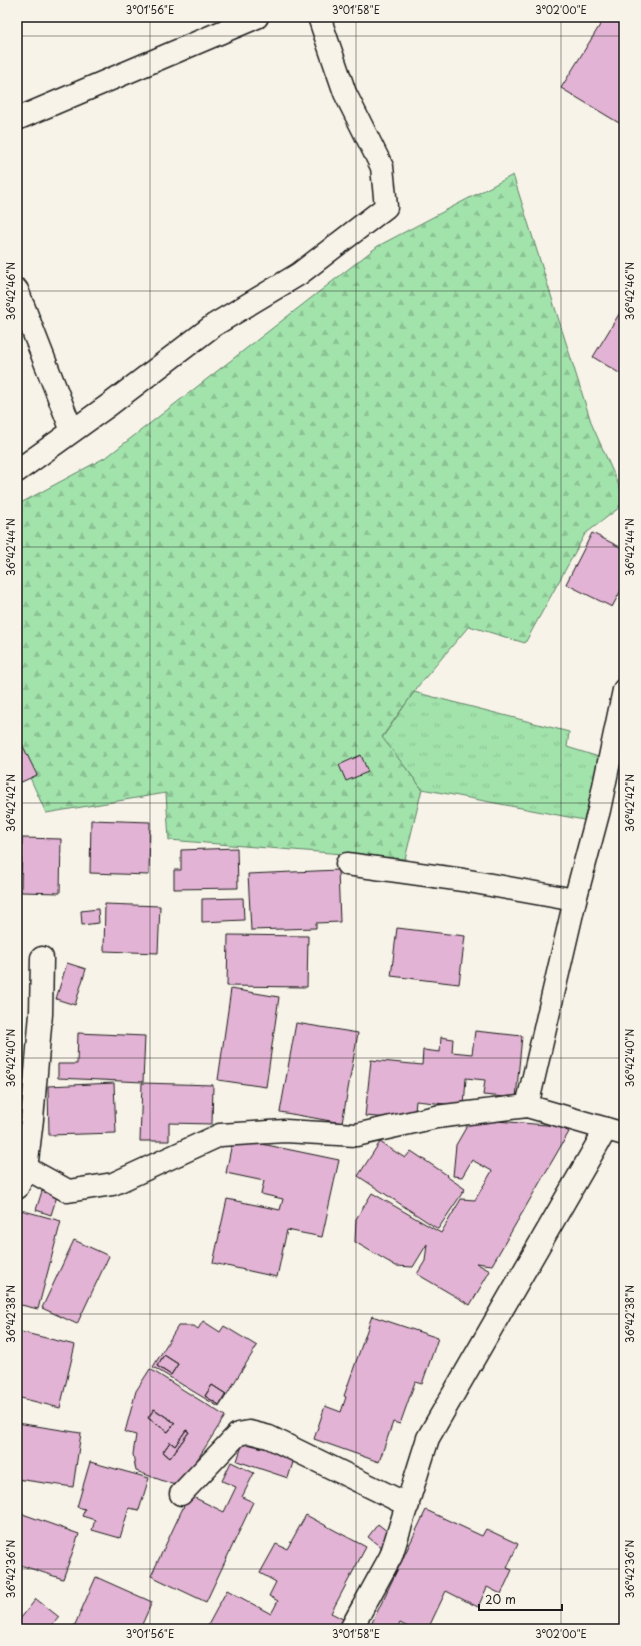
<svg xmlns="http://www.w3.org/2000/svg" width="641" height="1646" viewBox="0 0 641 1646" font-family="'Playpen Sans',sans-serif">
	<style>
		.grass { fill: url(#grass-tufts); stroke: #5f8064 }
		.forest { fill: url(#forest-firs); stroke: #5f8064 }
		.building { fill: #e2b3d4; stroke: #1c1c1c; fill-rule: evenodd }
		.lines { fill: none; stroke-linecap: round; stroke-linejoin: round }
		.minor-casing { stroke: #1c1c1c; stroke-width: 25 }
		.tertiary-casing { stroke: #1c1c1c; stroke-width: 25 }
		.minor { stroke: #f7f3e8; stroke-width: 22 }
		.tertiary { stroke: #f7f3e8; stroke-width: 22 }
		.ticks { fill: none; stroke: #1c1c1c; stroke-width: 1; stroke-opacity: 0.45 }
		.neatline { fill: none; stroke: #1c1c1c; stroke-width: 1.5 }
		.ticks-label { font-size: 10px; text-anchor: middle; fill: #1c1c1c }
	</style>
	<defs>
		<pattern id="grass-tufts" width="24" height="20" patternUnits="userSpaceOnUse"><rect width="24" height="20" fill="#a2e3ac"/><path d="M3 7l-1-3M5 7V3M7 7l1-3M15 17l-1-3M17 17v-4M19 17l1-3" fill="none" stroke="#8bc293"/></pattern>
		<pattern id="forest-firs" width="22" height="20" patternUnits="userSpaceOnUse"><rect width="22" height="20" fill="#a2e3ac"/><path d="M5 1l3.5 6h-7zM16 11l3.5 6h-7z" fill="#8bc293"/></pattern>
	</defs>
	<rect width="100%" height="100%" fill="#f7f3e8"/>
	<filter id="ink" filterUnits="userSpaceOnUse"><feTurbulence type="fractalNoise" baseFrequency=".025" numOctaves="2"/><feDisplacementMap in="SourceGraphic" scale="8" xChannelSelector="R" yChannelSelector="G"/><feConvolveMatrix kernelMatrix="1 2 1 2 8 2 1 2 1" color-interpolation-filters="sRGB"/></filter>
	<g filter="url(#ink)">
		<!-- grass -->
		<path class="grass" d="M414,692l155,40 -2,15 35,11 -13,63 -167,-32 -40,-51z"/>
		<!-- forest -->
		<path class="forest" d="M513,175l79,250 32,72v7l-39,30 -60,109 -56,-17 -50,59 -37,52 40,52 -17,70 -236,-19 -3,-47 -120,20 -29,-64v-244l91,-49 270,-210z"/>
		<!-- building -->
		<path class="building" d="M605,17h19v109l-63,-38z
			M624,306v70l-31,-19z
			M592,533l32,16v36l-12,22 -46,-23z
			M17,734l20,41 -20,9z
			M361,755l7,17 -22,9 -7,-16z
			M91,820l59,2 -1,53 -59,-2z
			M22,838l39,1 -1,54 -39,-1z
			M237,848l1,40 -64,1v-19h7v-20z
			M338,870l2,52 -24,1v5l-65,2 -3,-56z
			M243,898l1,22 -42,2v-23z
			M105,904l55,2 -2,47 -54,-2z
			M98,909l1,14 -17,2 -1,-14z
			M397,928l68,8 -6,48 -68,-8z
			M228,935l80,1 -1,51 -80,-1z
			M67,963l19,6 -11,36 -19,-6z
			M231,989l48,8 -13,90 -48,-7z
			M296,1023l62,10 -16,90 -62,-11z
			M475,1031l47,5 -6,62 -33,-3 2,-15 -19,-2 -2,28 -48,-5 -2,19 -49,-4 6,-56 51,5 1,-15 17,2 1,-15 12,2 -1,13 20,2z
			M78,1033l67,3 -2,46 -85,-4v-14h19z
			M114,1083l2,50 -67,2 -1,-49z
			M142,1083l71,2 -1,39 -43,-1v18h-29z
			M471,1119l88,7 10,6 -77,133 -16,-2 14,8 -20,34 -53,-31 8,-13 2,-17 -14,23 -17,-1 -41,-24 1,-23 16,-26 69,40 20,-34 14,1 17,-29 -20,-11 -10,17 -9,-1 3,-31z
			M233,1138l106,22 -17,77 -35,-7 -10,47 -64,-14 14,-64 53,11 3,-11 -22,-5 3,-13 -38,-8z
			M380,1142l25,16 6,-7 36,24 -1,1 19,13 -27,40 -80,-53z
			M42,1191l15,5 -6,19 -15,-5z
			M17,1209l44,12 -23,88 -21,-5z
			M74,1240l35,16 -32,68 -35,-16z
			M372,1316l66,22 -16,46 -7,-2 -15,42 -7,-2 -14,40 -65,-23 11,-33 16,6 5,-15 -2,-1z
			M203,1321l17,11 4,-6 33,20 -38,61 -66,-40 25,-41h16l4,3zM164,1355l14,9 -7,11 -14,-9zM212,1385l14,9 -7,11 -14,-9z
			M17,1331l58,14 -15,63 -43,-11z
			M164,1355l14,9 -7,11 -14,-9z
			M150,1369l75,47 -45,71 -44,-16 -3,-17 3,-19 -11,-3 11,-41zM154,1409l21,14 -7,9 -20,-14zM186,1430l3,2 -19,26 -7,-6 7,-10 5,4z
			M212,1385l14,9 -7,11 -14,-9z
			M154,1409l21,14 -7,9 -20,-14z
			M17,1423l64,10 -8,54 -56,-8z
			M186,1430l3,2 -19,26 -7,-6 7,-10 5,4z
			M245,1436l51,17 -8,25 -51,-17z
			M90,1462l59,16 -10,32 -10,-2 -9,30 -28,-8 3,-10 -13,-4 3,-7 -8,-2z
			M231,1462l23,11 -12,24 11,5 -47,100 -55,-26 38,-81 35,17 12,-25 -14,-6z
			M426,1510l56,26 4,-7 32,15 -11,24 5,2 -11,24 -14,-7 -9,20 -32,-16 -18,38h-16l-12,-6 -3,6h-28z
			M17,1512l62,22 -16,45 -46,-15z
			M306,1515l60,32 -35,66 12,6 9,-17 9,5 -13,22h-142l21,-39 44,24 7,-13 -9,-5 7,-14 -16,-9 16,-29 11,5z
			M378,1524l15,12 -10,13 -15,-12z
			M96,1577l56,25 -12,27h-67z
			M36,1599l23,18 -10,12h-24l-8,-6z"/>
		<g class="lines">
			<!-- minor casing -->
			<g class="minor-casing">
				<path id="minor" d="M17,119l240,-102
					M17,290l55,141
					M17,471l92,-66 105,-80 85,-51 87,-67 -4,-40 -37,-74 -26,-76
					M347,864l116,16 112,20
					M527,1106l48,-206 24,-90 25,-120
					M17,1188l9,-19 6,-50 9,-105 1,-56
					M181,1494l57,-60 11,-2 20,5 139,68
					M351,1629l40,-73 37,-118 178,-309"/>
			</g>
			<!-- tertiary casing -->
			<g class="tertiary-casing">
				<path id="tertiary" d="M17,1163l51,28 45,-7 107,-49 65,-4 71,4 80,-18 91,-11 97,28"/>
			</g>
			<!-- minor -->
			<use href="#minor" class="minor"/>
			<!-- tertiary -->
			<use href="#tertiary" class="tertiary"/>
		</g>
	</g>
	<!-- ticks -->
	<path class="ticks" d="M150,17v1612M356,17v1612M561,17v1612M17,36h607M17,291h607M17,547h607M17,803h607M17,1058h607M17,1314h607M17,1569h607"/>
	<!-- margin -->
	<rect width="641" height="1646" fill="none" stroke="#f7f3e8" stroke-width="44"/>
	<!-- scale -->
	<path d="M479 1604v6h83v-6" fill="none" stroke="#1c1c1c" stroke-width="2"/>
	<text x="485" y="1604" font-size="12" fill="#1c1c1c" stroke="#f7f3e8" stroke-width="3" paint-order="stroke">20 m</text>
	<rect x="22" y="22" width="597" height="1602" class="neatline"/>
	<g class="ticks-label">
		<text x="150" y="14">3°01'56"E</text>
		<text x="356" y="14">3°01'58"E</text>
		<text x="561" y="14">3°02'00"E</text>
		<text transform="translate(11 291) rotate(-90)" y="4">36°42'46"N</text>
		<text transform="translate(630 291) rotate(-90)" y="4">36°42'46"N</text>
		<text transform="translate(11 547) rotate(-90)" y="4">36°42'44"N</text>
		<text transform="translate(630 547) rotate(-90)" y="4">36°42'44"N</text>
		<text transform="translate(11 803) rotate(-90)" y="4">36°42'42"N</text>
		<text transform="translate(630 803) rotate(-90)" y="4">36°42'42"N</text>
		<text transform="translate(11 1058) rotate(-90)" y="4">36°42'40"N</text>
		<text transform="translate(630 1058) rotate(-90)" y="4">36°42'40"N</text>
		<text transform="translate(11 1314) rotate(-90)" y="4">36°42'38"N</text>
		<text transform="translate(630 1314) rotate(-90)" y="4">36°42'38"N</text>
		<text transform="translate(11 1569) rotate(-90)" y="4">36°42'36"N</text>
		<text transform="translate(630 1569) rotate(-90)" y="4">36°42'36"N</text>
		<text x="150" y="1638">3°01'56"E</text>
		<text x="356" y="1638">3°01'58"E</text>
		<text x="561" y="1638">3°02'00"E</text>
	</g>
</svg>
